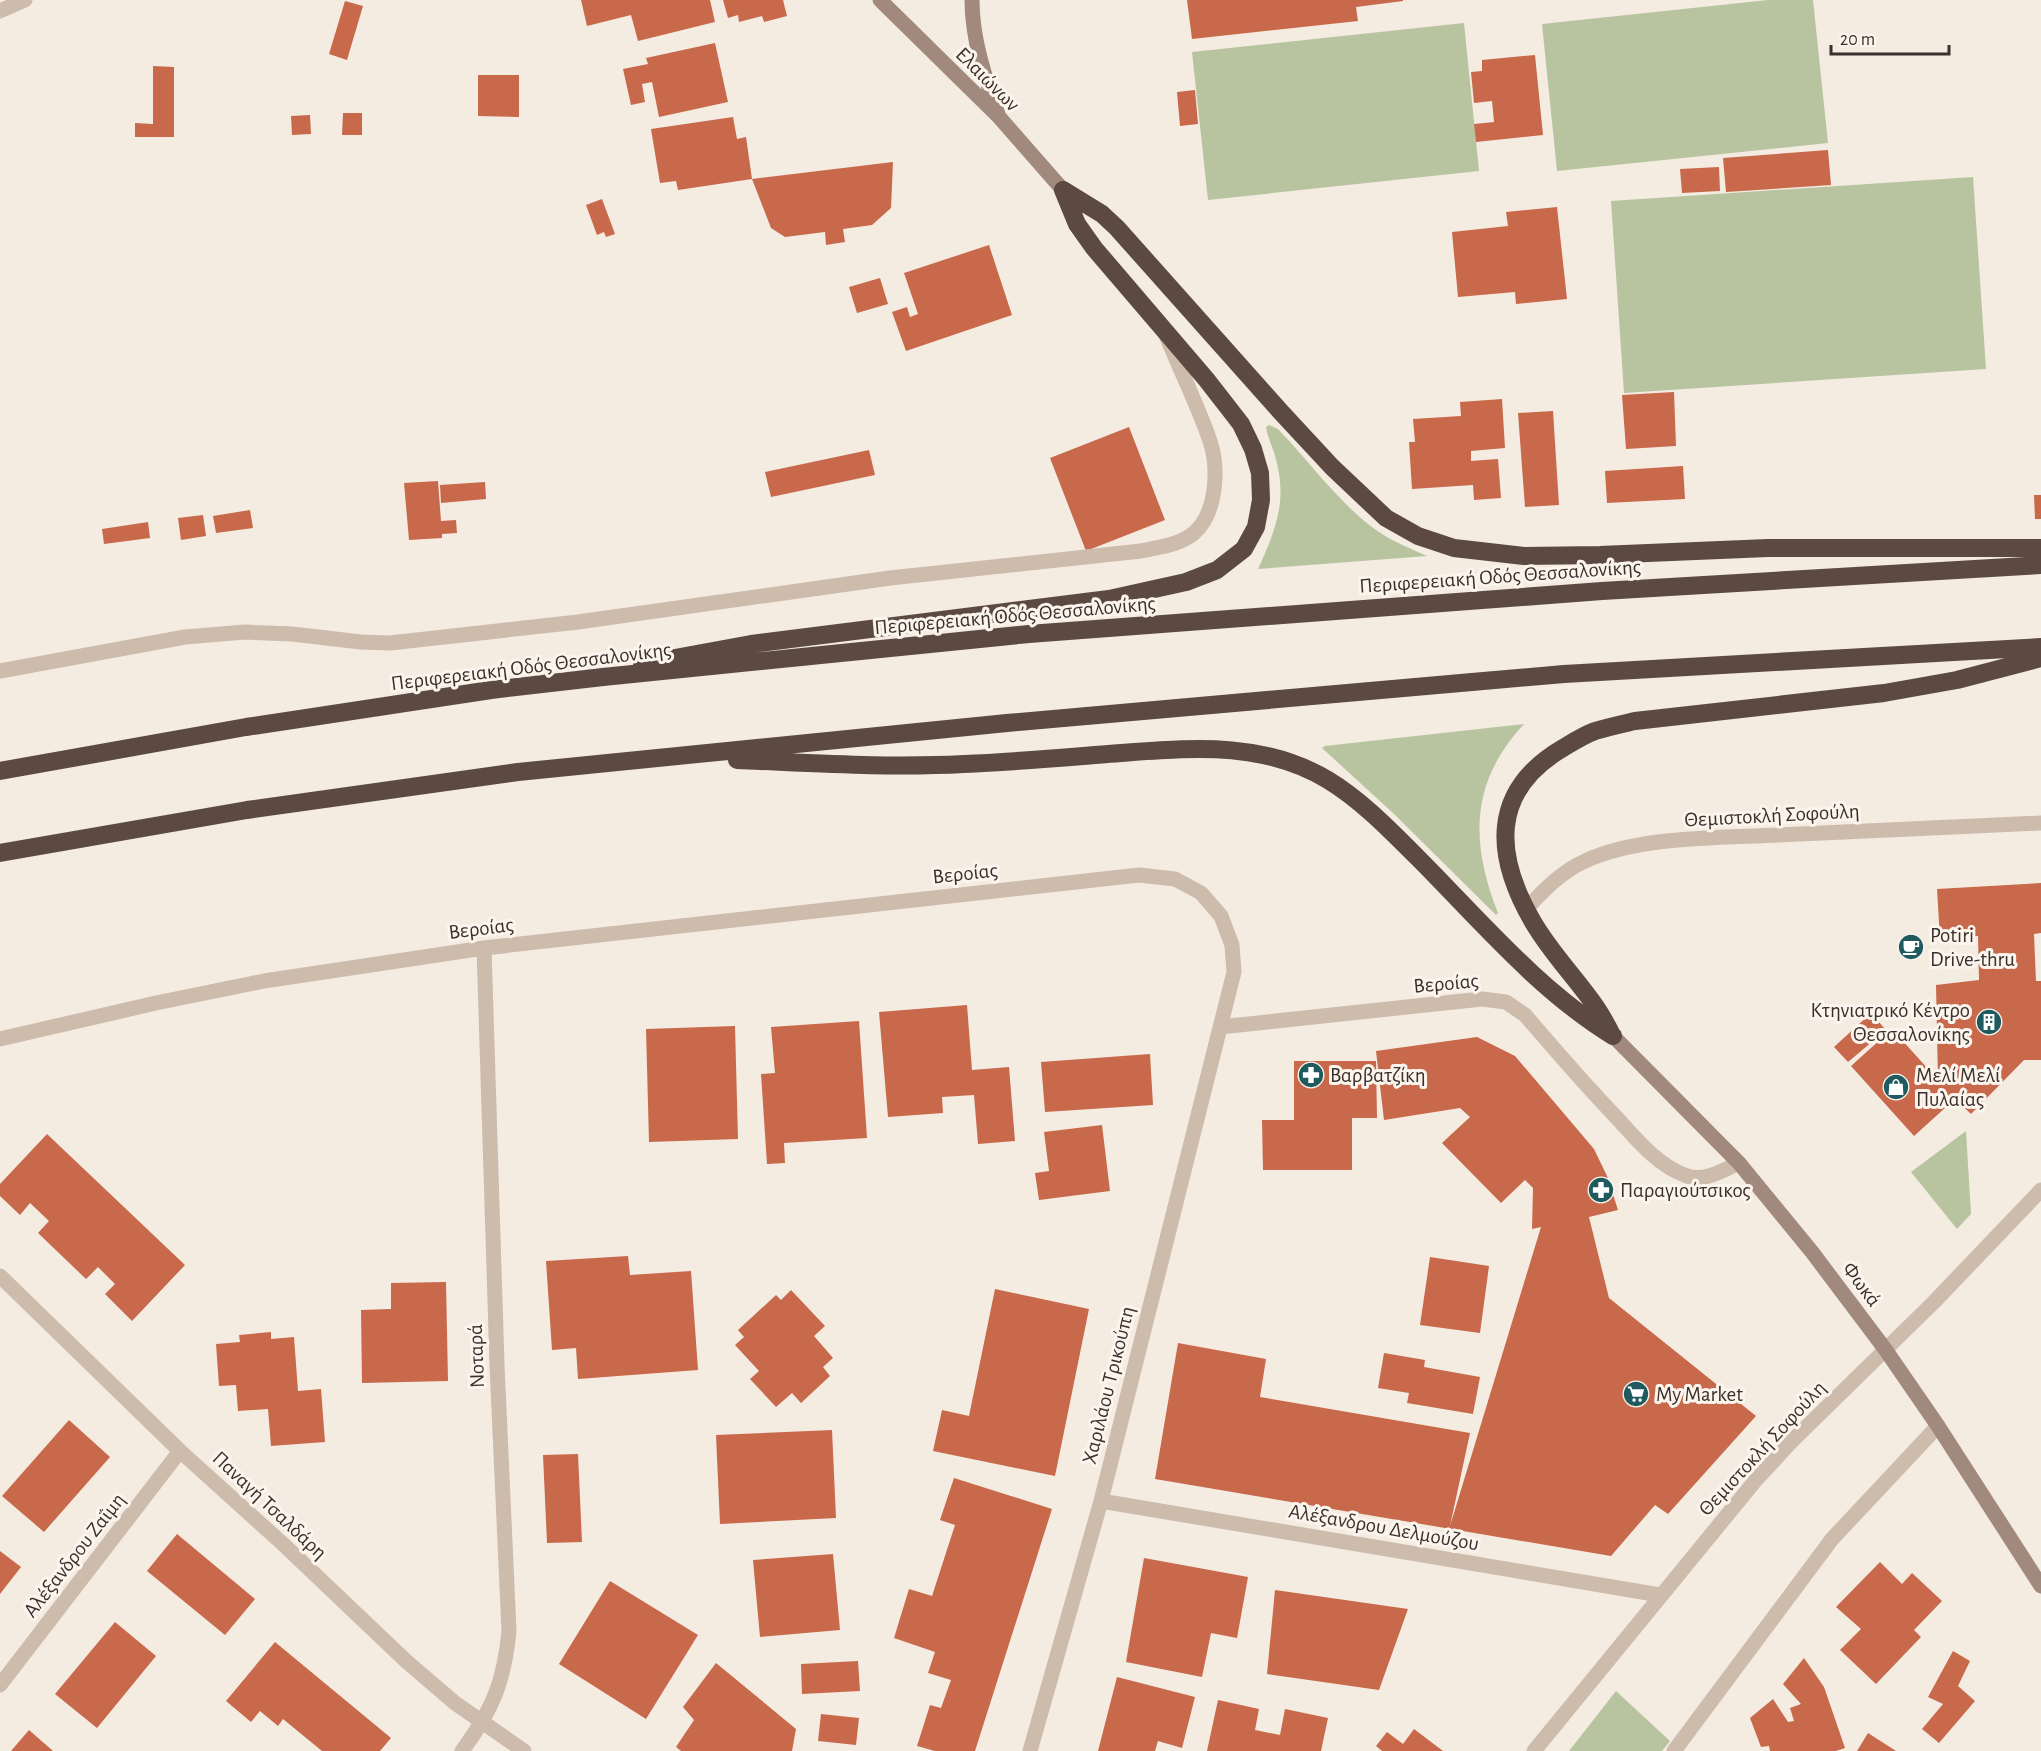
<svg xmlns="http://www.w3.org/2000/svg" width="2041" height="1751" viewBox="0 0 2041 1751" font-family="'Alegreya Sans',sans-serif">
	<style>
		.green { fill: #b8c4a0 }
		.building { fill: #c8694b }
		.lines { fill: none; stroke-linecap: round; stroke-linejoin: round }
		.street { stroke: #cdbbac; stroke-width: 15 }
		.secondary { stroke: #a18a7d; stroke-width: 15 }
		.highway { stroke: #5c4a42; stroke-width: 18 }
		.labels { text-anchor: middle; stroke-width: 6; stroke-linejoin: round; paint-order: stroke }
		.street-label { font-size: 21px; fill: #3b302b; stroke: #fbf5ee }
		.poi-label { font-size: 21px; fill: #3b302b; stroke: #fbf5ee; text-anchor: start }
	</style>
	<rect width="100%" height="100%" fill="#f4ebe1"/>
	<!-- green -->
	<path class="green" d="M1768,0h45l15,143 -271,28 -15,-147z
		M1464,23l15,148 -271,29 -16,-148z
		M1973,177l13,192 -362,24 -13,-192z
		M1269,425l9,4c33,34 64,79 104,105 14,9 30,15 45,22l-169,13c16,-35 29,-66 19,-105 -2,-13 -9,-24 -11,-37z
		M1524,724c-54,58 -54,118 -26,189l-2,2 -103,-102 -71,-65 3,-2z
		M1966,1131l5,83 -14,15 -46,-57z
		M1616,1691l54,50 -8,10h-93z"/>
	<!-- building -->
	<path class="building" d="M581,0h129l5,22 -77,19 -7,-26 -44,11z
		M723,0h60l4,16 -23,6 -2,-6 -23,6 -1,-7 -10,3z
		M1187,0h216v1l-47,6 2,14 -166,18z
		M345,1l18,5 -16,54 -18,-6z
		M715,43l13,59 -69,15 -7,-35 -10,2 3,18 -14,3 -8,-36 25,-5 -2,-6z
		M1535,55l8,80 -67,7 -2,-18 20,-2 -2,-21 -18,2 -3,-31 11,-1v-11z
		M153,66l21,1v70h-39v-14l18,1z
		M478,75h41v42l-41,-1z
		M1195,90l3,34 -18,2 -3,-34z
		M343,113h19v22h-20z
		M310,115l1,19 -19,1 -1,-19z
		M733,117l4,22 9,-2 6,42 -74,11 -2,-9 -16,2 -9,-54z
		M1828,150l3,35 -105,7 -3,-34z
		M893,162l-2,46 -19,17 -29,4 2,13 -19,3 -1,-13 -40,5 -14,-9 -19,-49z
		M1719,167l1,24 -38,2 -2,-24z
		M602,199l13,35 -9,3 -2,-5 -7,3 -11,-30z
		M1557,207l10,92 -51,5 -1,-12 -57,5 -6,-65 56,-6 -2,-14z
		M989,245l23,70 -106,36 -14,-39 15,-5 3,10 8,-3 -14,-41z
		M880,278l8,26 -31,9 -8,-26z
		M1674,392l2,54 -50,3 -4,-54z
		M1502,399l3,49 -34,3v10l27,-2 3,39 -27,2 -1,-15 -61,4 -3,-47h6l-2,-23 48,-3 -1,-14z
		M1553,411l6,94 -34,2 -7,-94z
		M1129,427l36,93 -79,31 -36,-93z
		M869,450l6,25 -104,22 -6,-25z
		M1683,466l2,33 -78,4 -2,-32z
		M438,481l3,40 15,-1 1,13 -15,1v4l-33,2 -5,-57z
		M485,482l1,17 -45,4 -1,-18z
		M2034,495h7v24h-6z
		M250,510l3,18 -37,5 -3,-17z
		M203,515l3,21 -25,4 -3,-22z
		M148,522l2,16 -46,6 -2,-15z
		M2041,883v50l-7,1 2,47h5v79h-17l-53,54 -16,-15 -41,37 -63,-70 41,-37 46,51 -2,-95 43,-5 -1,-44 -38,3 -3,-50z
		M967,1005l5,65 37,-3 6,74 -37,3 -4,-49 -32,2 1,16 -55,4 -9,-105z
		M1871,1013l15,17 -38,32 -14,-15z
		M859,1021l8,117 -83,5 1,20 -18,1 -6,-90 14,-1 -4,-46z
		M735,1026l3,113 -89,3 -3,-113z
		M1477,1037l38,19 79,93 13,27 11,34 -29,7 20,81 147,118 -88,98 -13,-9 -44,51 -456,-77 23,-136 88,16 -6,38 210,36 -20,93 91,-299 -9,2 1,-41 -8,-8 -24,23 -59,-60 28,-26 -10,-9 -76,12 -8,-69z
		M1150,1054l3,51 -108,7 -4,-50z
		M1294,1061h82l1,57h-25v52h-89l-1,-50h32z
		M1102,1125l8,66 -71,9 -4,-27 14,-2 -5,-39z
		M47,1134l138,131 -53,56 -27,-27 10,-10 -17,-17 -12,12 -48,-46 11,-12 -19,-18 -10,12 -20,-19v-12z
		M628,1256l2,19 61,-4 7,99 -120,9 -2,-31 -24,2 -6,-89z
		M1430,1257l59,9 -9,67 -60,-8z
		M446,1282l2,99 -86,2 -1,-73 30,-1v-26z
		M995,1289l94,20 -34,167 -122,-25 9,-41 27,6z
		M791,1290l34,36 -11,10 19,22 -10,9 7,9 -29,27 -9,-10 -16,14 -26,-28 9,-8 -24,-26 9,-8 -6,-7 38,-35 5,5z
		M271,1332v7l23,-2 4,54 23,-2 4,53 -54,4 -3,-37 -30,2 -2,-26 -17,1 -3,-42 24,-2 -1,-7z
		M1384,1353l41,7 -1,7 56,10 -7,37 -66,-11 2,-10 -31,-5z
		M69,1420l41,37 -66,75 -42,-36z
		M832,1430l4,88 -116,6 -4,-89z
		M578,1454l4,88 -35,1 -4,-88z
		M954,1478l98,31 -77,242h-40l-18,-5 13,-41 11,3 10,-28 -23,-7 7,-21 -41,-14 15,-49 23,7 23,-71 -15,-5z
		M177,1534l78,65 -30,36 -78,-64z
		M0,1551l21,16 -21,27z
		M833,1554l7,76 -80,7 -7,-77z
		M1144,1558l104,19 -11,61 -26,-5 -9,44 -76,-15z
		M1880,1562l22,22 10,-11 30,28 -28,29 7,7 -45,47 -36,-34 21,-21 -25,-22z
		M610,1581l88,54 -52,84 -87,-55z
		M1275,1590l133,19 -29,81 -112,-16z
		M115,1622l41,34 -59,72 -42,-34z
		M275,1642l116,96 -11,13h-58l-39,-32 -5,7 -18,-15 -9,11 -25,-21z
		M1953,1651l17,10 -12,25 17,15 -36,42 -17,-14 21,-25 -15,-7z
		M1804,1658l20,29 21,61 -9,3h-66l-1,-5 -8,1 -11,-29 23,-19 15,23 6,-1 -4,-13 11,-4 -18,-20z
		M858,1661l2,30 -58,3 -1,-30z
		M716,1663l80,66 -4,22h-111l-5,-4 18,-27 -11,-13z
		M1117,1677l78,20 -13,51 -24,-7 -3,10h-57z
		M1218,1700l41,9 -4,21 25,5 5,-26 43,9 -7,33h-114z
		M821,1714l38,4 -3,27 -38,-4z
		M1414,1729l29,22h-61l-6,-5 11,-14 16,12z
		M29,1730l24,21h-42z
		M1868,1733l28,18h-39z"/>
	<g class="lines">
		<!-- street -->
		<path class="street" d="M0,11l25,-11
			M0,671l185,-34 60,-5 47,2 69,8 29,1 188,-21 312,-44 251,-27c18,-4 39,-6 53,-18 23,-20 25,-65 16,-92 -12,-35 -29,-69 -43,-103
			M1526,909c18,-19 35,-37 59,-48 54,-25 134,-23 193,-26 88,-4 175,-8 263,-12
			M1220,1027l262,-28 24,3 19,13c30,35 60,70 92,103 19,21 42,49 70,58 18,6 36,-6 52,-13
			M0,1039l156,-36 108,-22 220,-33 655,-73 36,4 26,14 20,23 11,29 2,27 -133,529 -71,250
			M0,1276l180,175 103,93 123,117 49,42 69,48
			M1101,1501l559,94
			M0,1685l180,-234
			M462,1751c31,-42 42,-69 47,-120l-12,-266 -13,-417
			M1534,1751l221,-270 36,-39 143,-140 107,-112
			M1674,1751l158,-212 106,-113"/>
		<!-- secondary -->
		<path class="secondary" d="M880,0l119,117 64,73
			M972,0c0,40 13,77 26,114
			M1613,1036l126,127 73,89 73,97 53,77 103,160"/>
		<!-- highway -->
		<path class="highway" d="M1063,190l39,24 15,14 163,183 52,56 54,51 32,18 36,12 70,8 76,-1 168,-7h273
			M642,664l109,-20 358,-45 77,-17 31,-12 27,-21 12,-22 5,-27 -1,-27 -7,-24 -12,-25 -35,-45 -112,-131 -17,-24 -14,-34
			M737,760c76,3 151,8 227,4 52,-2 105,-7 157,-11 72,-5 142,-12 207,27 33,20 62,50 89,77 62,62 121,133 196,179
			M0,771l246,-44 245,-37 112,-13 426,-43 573,-43 439,-26
			M0,853l247,-43 271,-38 489,-49 465,-41 92,-8 477,-27
			M1612,1035c-5,-10 -10,-19 -16,-28 -20,-29 -45,-54 -63,-85 -39,-67 -43,-131 30,-174 10,-6 21,-13 32,-17 13,-4 27,-7 40,-10l249,-28 73,-13 84,-22"/>
	</g>
	<!-- icons -->
	<defs>
		<g id="cafe-disc" transform="scale(1.35)"><circle r="9.5" fill="#1f5a5e" stroke="#fbf5ee"/><path d="M-5.5-4.5H6V0H3Q3 3.5 0 3.5H-2.5Q-5.5 3.5-5.5 0ZM3-3.2v2h1.7v-2ZM-6 4.5H4V6H-6Z" fill="#fff"/></g>
		<g id="building-disc" transform="scale(1.35)"><circle r="9.5" fill="#1f5a5e" stroke="#fbf5ee"/><path d="M-4-6H4V6H1V3H-1V6H-4ZM-2.5-4.3h1.7v1.8h-1.7ZM.8-4.3h1.7v1.8H.8ZM-2.5-1h1.7V.8h-1.7ZM.8-1h1.7V.8H.8Z" fill="#fff"/></g>
		<g id="pharmacy-disc" transform="scale(1.35)"><circle r="9.5" fill="#1f5a5e" stroke="#fbf5ee"/><path d="M-2-6h4v4h4v4h-4v4h-4v-4h-4v-4h4Z" fill="#fff"/></g>
		<g id="shop-disc" transform="scale(1.35)"><circle r="9.5" fill="#1f5a5e" stroke="#fbf5ee"/><path d="M-5-2.5h2.3a2.7 3.5 0 0 1 5.4 0H5L5.5 6h-11ZM-1.5-2.5h3a1.5 2.3 0 0 0-3 0Z" fill="#fff"/></g>
		<g id="supermarket-disc" transform="scale(1.35)"><circle r="9.5" fill="#1f5a5e" stroke="#fbf5ee"/><path d="M-6-5.5h2.5l.6 2H6L4.5 2H-2.5L-4.4-4H-6ZM-1.5 3.2a1.3 1.3 0 1 0 .1 0ZM3 3.2a1.3 1.3 0 1 0 .1 0Z" fill="#fff"/></g>
	</defs>
	<g fill-rule="evenodd">
		<use href="#cafe-disc" x="1911" y="947"/>
		<use href="#building-disc" x="1989" y="1022"/>
		<use href="#pharmacy-disc" x="1311" y="1075"/>
		<use href="#shop-disc" x="1896" y="1087"/>
		<use href="#pharmacy-disc" x="1601" y="1190"/>
		<use href="#supermarket-disc" x="1636" y="1394"/>
	</g>
	<g class="labels">
		<!-- street labels -->
		<g class="street-label">
			<text transform="translate(988 79) rotate(45)" y="7">Ελαιώνων</text>
			<text transform="translate(1500 576) rotate(-4)" y="7">Περιφερειακή Οδός Θεσσαλονίκης</text>
			<text transform="translate(1015 615) rotate(-5)" y="7">Περιφερειακή Οδός Θεσσαλονίκης</text>
			<text transform="translate(531 666) rotate(-7)" y="7">Περιφερειακή Οδός Θεσσαλονίκης</text>
			<text transform="translate(1772 815) rotate(-3)" y="7">Θεμιστοκλή Σοφούλη</text>
			<text transform="translate(965 873) rotate(-6)" y="7">Βεροίας</text>
			<text transform="translate(481 928) rotate(-7)" y="7">Βεροίας</text>
			<text transform="translate(1446 983) rotate(-5)" y="7">Βεροίας</text>
			<text transform="translate(1862 1284) rotate(53)" y="7">Φωκά</text>
			<text transform="translate(476 1356) rotate(-92)" y="7">Νοταρά</text>
			<text transform="translate(1108 1385) rotate(-76)" y="7">Χαριλάου Τρικούπη</text>
			<text transform="translate(1762 1448) rotate(-47)" y="7">Θεμιστοκλή Σοφούλη</text>
			<text transform="translate(270 1505) rotate(43)" y="7">Παναγή Τσαλδάρη</text>
			<text transform="translate(1384 1527) rotate(10)" y="7">Αλέξανδρου Δελμούζου</text>
			<text transform="translate(74 1555) rotate(-52)" y="7">Αλέξανδρου Ζαΐμη</text>
		</g>
		<!-- poi labels -->
		<g class="poi-label">
			<text x="1930" y="942">Potiri<tspan x="1930" dy="24">Drive-thru</tspan></text>
			<text x="1970" y="1017" text-anchor="end">Κτηνιατρικό Κέντρο<tspan x="1970" dy="24">Θεσσαλονίκης</tspan></text>
			<text x="1330" y="1082">Βαρβατζίκη</text>
			<text x="1916" y="1082">Μελί Μελί<tspan x="1916" dy="24">Πυλαίας</tspan></text>
			<text x="1620" y="1197">Παραγιούτσικος</text>
			<text x="1656" y="1401">My Market</text>
		</g>
	</g>
	<!-- scale -->
	<path d="M1831 45v9h118v-9" fill="none" stroke="#3b302b" stroke-width="3"/>
	<text x="1840" y="45" font-size="18" fill="#3b302b" stroke="#fbf5ee" stroke-width="4.5" paint-order="stroke">20 m</text>
</svg>
